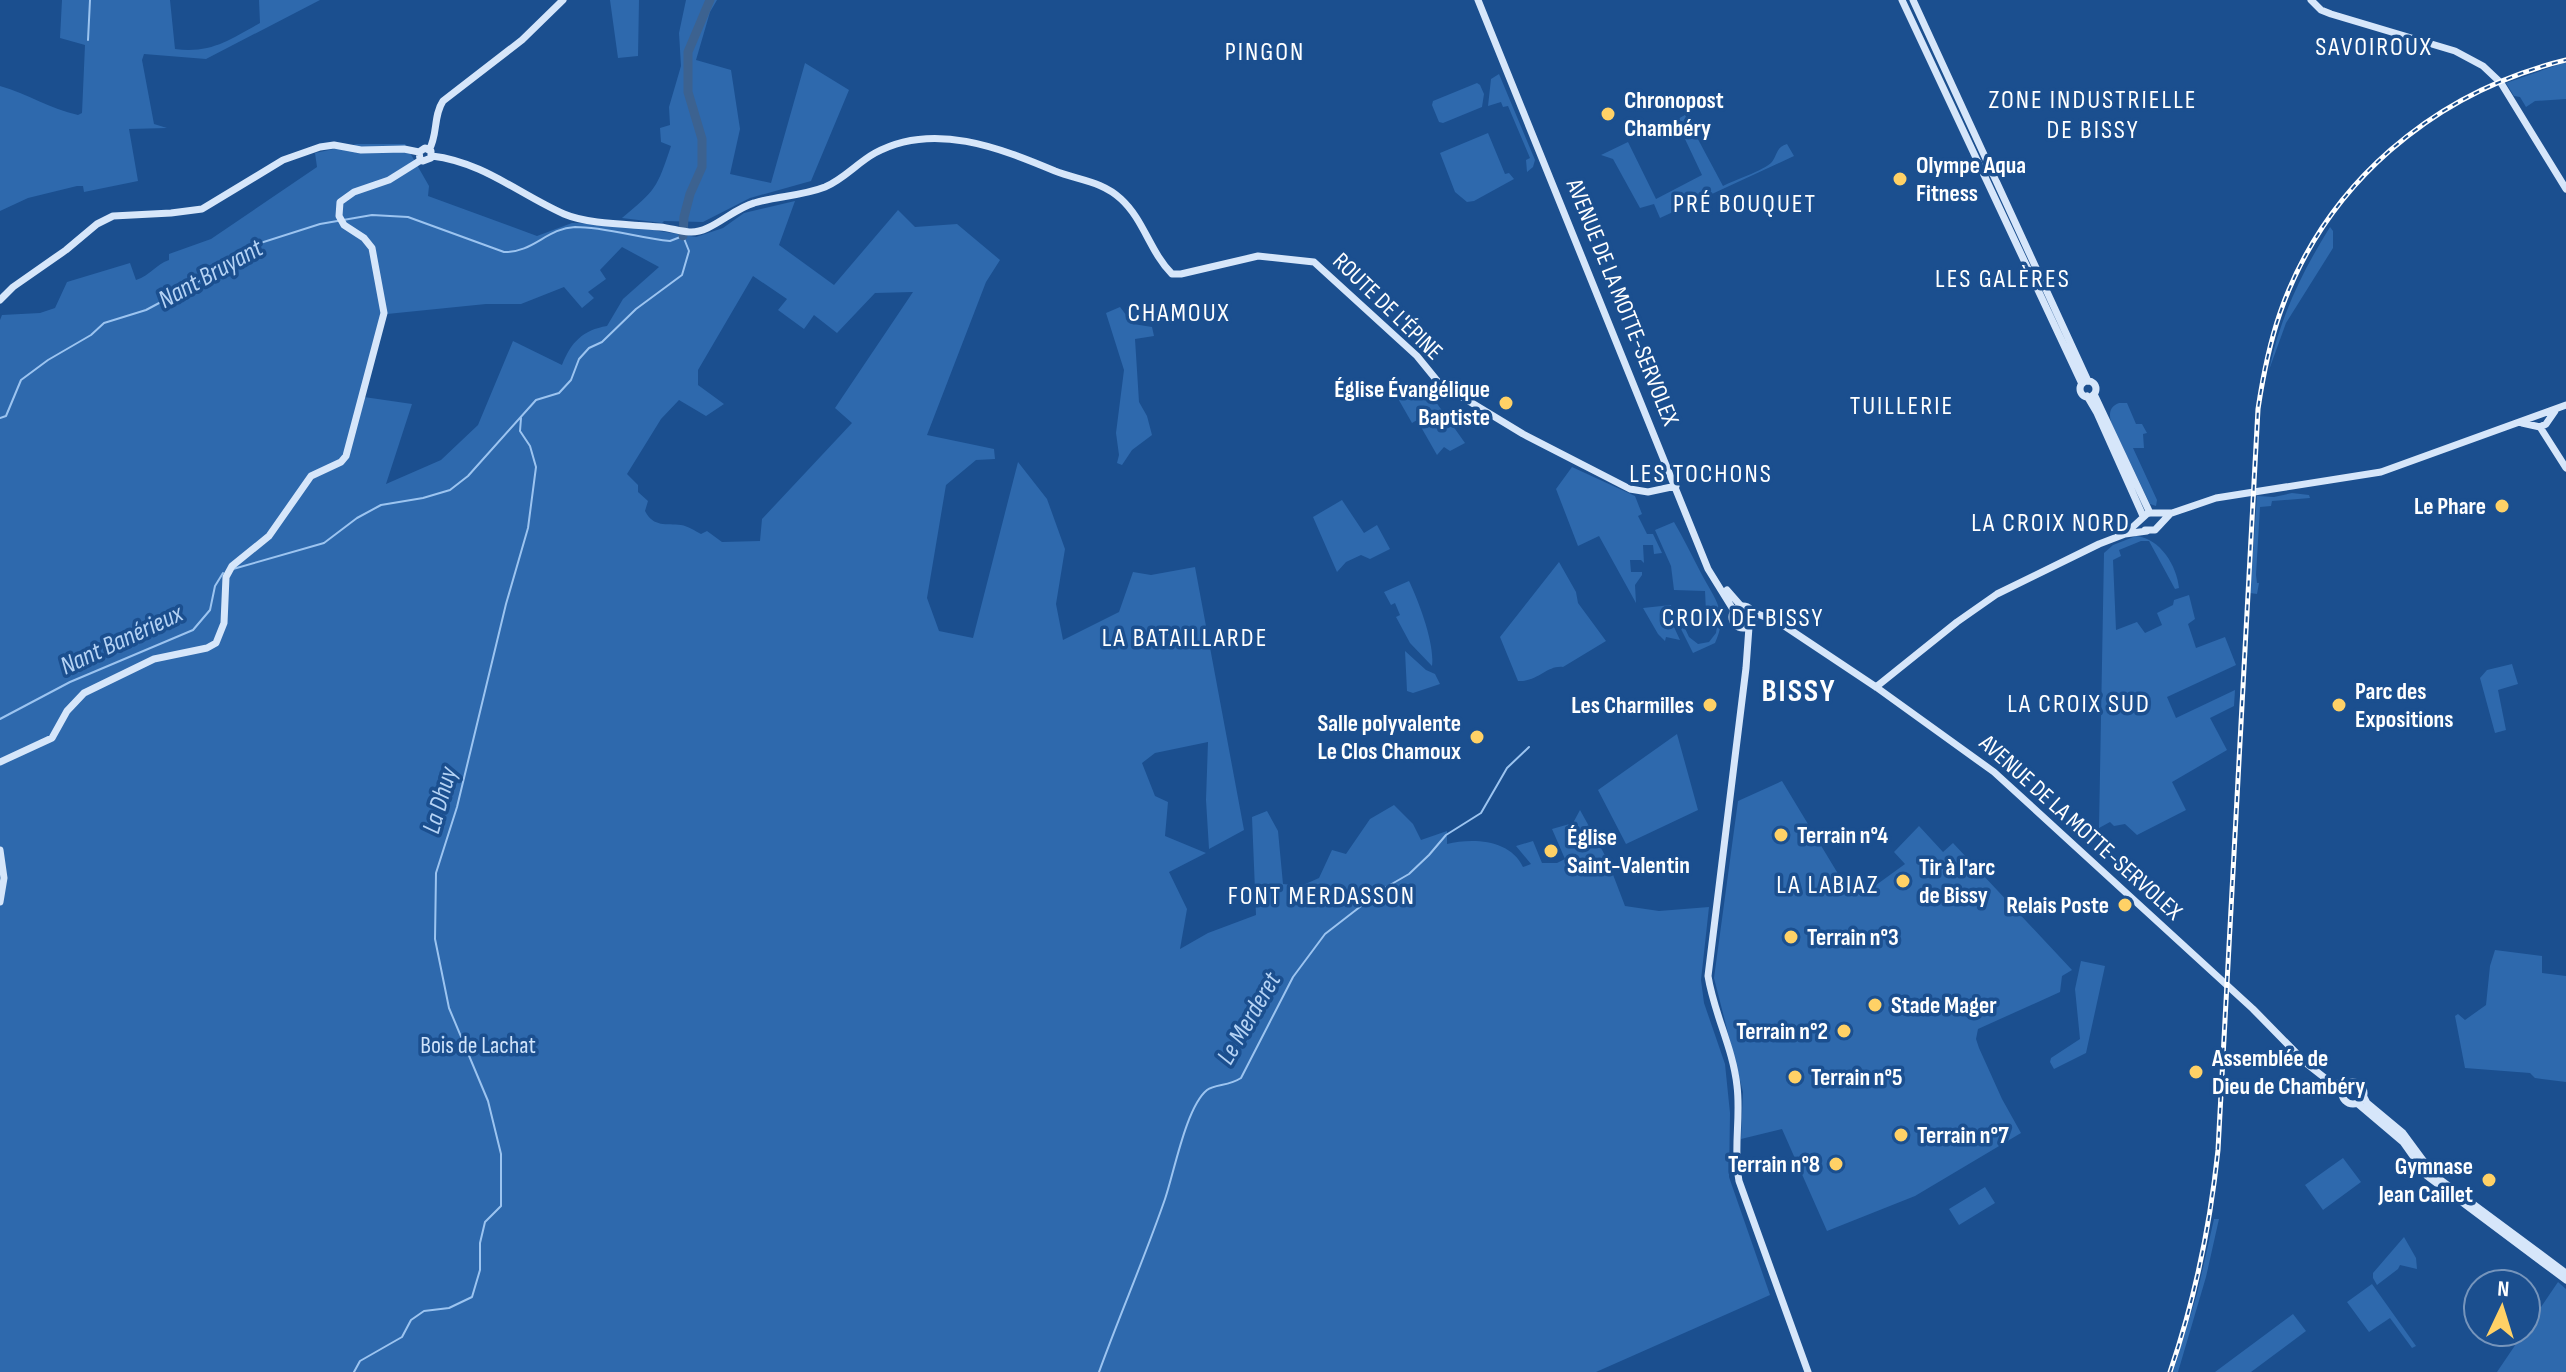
<svg xmlns="http://www.w3.org/2000/svg" width="2566" height="1372" viewBox="0 0 2566 1372" font-family="'Sofia Sans Condensed',sans-serif">
	<style>
		.green { fill: #2e69ad; fill-rule: evenodd }
		.lines { fill: none; stroke-linecap: round; stroke-linejoin: round }
		.stream { stroke: #9cc4f0; stroke-width: 2 }
		.river { stroke: #3c6290; stroke-width: 9 }
		.secondary { stroke: #d6e6fa; stroke-width: 7 }
		.rail-casing { stroke: #fff; stroke-width: 5 }
		.rail { stroke: #1b4f8f; stroke-width: 2; stroke-dasharray: 6; stroke-linecap: butt }
		.poi-dot { fill: #ffd166; stroke: #1b4f8f; stroke-width: 3 }
		.labels { text-anchor: middle; stroke-width: 7; stroke-linejoin: round; paint-order: stroke }
		.poi-label { font-size: 24px; font-weight: bold; fill: #fff; stroke: #1b4f8f; text-anchor: start }
		.street-label { font-size: 24px; fill: #fff; stroke: #1b4f8f }
		.park-label { font-size: 24px; fill: #cfe3fa; stroke: #1b4f8f }
		.neighbourhood-label { font-size: 26px; letter-spacing: 2px; fill: #fff; stroke: #1b4f8f }
		.water-label { font-size: 26px; font-style: italic; fill: #b5d3f5; stroke: #1b4f8f }
		.district-label { font-size: 32px; font-weight: bold; letter-spacing: 2px; fill: #fff; stroke: #1b4f8f }
	</style>
	<rect width="100%" height="100%" fill="#1b4f8f"/>
	<!-- green -->
	<path class="green" d="M62,0h108l5,49c36,5 56,-10 85,-26l-1,-23h61l-114,59 -62,-5 -2,6 12,64 13,4 -38,1 9,52 -54,11 -1,-6h-6l-49,12 -28,13v-125c28,8 50,23 78,29l4,-2 3,-68 -25,-7z
		M610,0h29l-1,56 -20,2z
		M686,0h31l-7,12 -14,48 35,10 9,59 -10,45 41,9 34,-120 44,27 -38,91 -61,17 -47,24 -39,-1 -2,2 -40,-5c34,-28 35,-30 49,-72l-10,-4 -1,-14 10,-3 -1,-18 12,-41 -2,-33z
		M2566,62v37l-31,2 -9,6 -6,-10 -6,-1 -8,-13z
		M1499,74l36,86 -2,7 -6,5 -1,-12 4,-2 -22,-52 -5,1 -2,-5 -13,4 3,-27z
		M1477,83l3,2 4,9 -2,13 -39,16 -4,-1 -7,-17 1,-4z
		M1685,115l38,71c10,-5 41,-16 48,-23 7,-8 4,-15 16,-19l7,12 -134,62 -6,-14 -14,4 -27,-49 -12,-4 27,-13 28,57 46,-24 -26,-55z
		M1488,133l17,41 4,-1 5,6 -40,22 -7,1 -12,-10 -15,-39z
		M357,144h48l24,42 -1,10 109,40 35,-13 44,1 80,13 27,-9 21,-15 51,-12 -16,44 55,40 64,-75 17,17 42,-3 43,36 -14,22 -59,153 67,14 1,10 -19,1 -30,25 -19,113 12,33 34,7 45,-176 29,37 18,50 -9,55 7,36 56,-28 14,-40 18,3 44,-8 49,263 -35,19 -3,-49 2,-58 -53,11 -13,10 13,33 13,6 -3,34 41,17 -37,19 18,37 -7,40 28,-16 48,-18 -4,-98 15,-6 11,20 5,53 18,2 18,-8 13,-28 14,4 24,-35 24,-14 19,19 8,16 26,-9v13c25,-6 63,-5 76,23l8,-3 -15,-18 17,-5 9,22h15l8,-4 -13,-30 21,-6 7,-13 27,49 18,47 34,5 50,-4 -8,73 3,23 21,61 5,49 -1,64 41,118 -174,77h-1596v-1052l2,-5 38,-2 15,-5 12,-26 63,-19 6,17c15,-5 19,-15 33,-20v-6l42,-15 106,-72 -2,-14zM622,247l37,20 -36,32 -16,27c-24,4 -36,16 -45,39l-49,-24 -35,84 -37,35 -55,24 26,-80 -48,-7 23,-83 99,-10h35l43,-17 18,21 12,-10 -6,-6 18,-13 -6,-9zM753,276l34,23 -9,11 26,19 10,-14 23,18 38,-40 38,-1 -78,116 17,15 -90,96 -2,22 -38,1 -15,-11 -6,3c-6,-3 -13,-8 -20,-9 -15,-2 -27,3 -36,-14l3,-10 -10,-9v-7l-11,-11 34,-55 18,-19 27,16 18,-12 -26,-19v-15z
		M2330,227l3,4v17l-47,75 -17,47c11,-53 33,-98 61,-143z
		M1120,307l13,17 19,3 2,9 -19,3 4,63 8,14 5,19 -20,15 -10,15 -5,-2 2,-8 -3,-22 8,-63 -18,-57z
		M1396,395l20,2 15,-2 34,48 -15,8 -6,-4 -7,8 -20,-35 -5,3z
		M2119,403h8l9,21h6l5,9 -4,1 1,14h-11l24,52 -1,6 -6,-2 -38,-79c-3,-9 -4,-18 7,-22z
		M1572,467l63,29 7,18 -4,2 9,18h6l9,19 -8,1 -1,-9h-10l1,18 -3,-3h-11l1,12h11v3l-7,10 1,18 -37,-67 -21,10 -22,-57z
		M2292,493l17,2 1,3 -38,3 -1,5 -11,1 -4,68 1,8h2l-2,11 -7,-1 7,-97 17,1z
		M1342,500l22,33 13,-8 13,24 -20,10 -9,-4 -15,7 -9,10 -24,-55z
		M1674,522c10,17 18,34 27,51 14,27 28,39 14,70l-22,10 -15,-30 4,-1 7,15 9,7 11,-2 7,-9 1,-7 -11,-14 -1,-21 -31,-1 -3,-24 -16,-36z
		M2136,536c24,2 41,30 43,52l-4,1 -26,-48h-8l-22,9 2,6 -8,4 3,70 21,-8 8,11 17,-8 -5,-12 16,-8 1,-5 15,-5 6,24 -7,5 8,24 29,-11 11,28 -69,32 9,21 59,-28 -1,16 -24,12 17,32 -55,32 14,28 -49,25 -12,-11 -11,2 -4,-4 -11,6 5,-275 9,-8z
		M1559,562l17,30 2,11 28,38 -43,26c-16,-2 -25,15 -45,14l-18,-44z
		M1409,581c10,21 26,63 23,85l-22,-23 -14,-26 4,-2 -5,-12 -4,2 -7,-13z
		M1671,605l3,22 6,13 -14,-3 -1,4 -7,-7 -15,-26z
		M1405,651l21,19 9,4 5,10 -27,9 -6,-2z
		M2512,664l6,20 -20,6 8,40 -11,3 -15,-55 7,-8z
		M1677,734l21,76 -72,34 -28,-54z
		M1782,781l61,101 18,14 44,-32 -11,-12 25,-26 24,26 10,-9 119,127 -10,6 -2,16 -82,37 -2,10 3,9 23,51 19,34 -106,63 -88,35 -45,-102 -41,10 2,-47 -29,-114 24,-177z
		M2495,950l47,6v17l24,3v106l-31,-4 -5,-5 -65,-5 -10,-52 3,-2 7,6 21,-15 4,-39z
		M2081,961l24,5 -19,87 -32,16 -4,-7 1,-4 29,-19 -5,-50z
		M2343,1158l18,24 -38,28 -18,-25z
		M1985,1187l10,16 -36,22 -10,-16z
		M2214,1219h5l-13,58 -28,95h-5l24,-78z
		M2404,1237l12,21 1,11 -17,-4 -2,4 -21,16 -4,-7v-5z
		M2558,1282l8,7v83h-69z
		M2372,1284l44,62 -4,2 -22,-30 -21,14 -22,-30z
		M2293,1314l13,17 -55,41h-36z"/>
	<g class="lines">
		<!-- stream -->
		<path class="stream" d="M88,40l2,-40
			M0,418l6,-2 15,-36 27,-20 43,-25 13,-12 42,-13 47,-25 61,-40 66,-21 52,-9 36,2 96,35c29,1 43,-24 71,-25 31,0 64,11 95,14l13,-5 6,15 -7,24 -46,34 -34,33 -13,6 -10,11 -8,21 -12,13 -23,7 -68,76 -18,14 -27,8 -42,7 -24,13 -33,25 -91,26
			M0,719l70,-37 123,-52 17,-20 5,-24 8,-13
			M354,1372l6,-11 42,-24 9,-17 13,-9 25,-3 23,-11 8,-27v-27l5,-21 16,-16v-52l-13,-53 -39,-93 -14,-69 1,-66 21,-66 49,-203 22,-76 8,-61 -6,-21 -10,-15 1,-13
			M1099,1372c21,-58 46,-115 66,-173 9,-26 21,-92 42,-109 8,-6 22,-4 34,-12l52,-101 32,-43 58,-45 26,-15 20,-19 17,-20 35,-22 26,-45 22,-21"/>
		<!-- river -->
		<path class="river" d="M683,236l1,-19 6,-23 12,-27v-28l-14,-47v-40l22,-52"/>
		<!-- secondary -->
		<path class="secondary" d="M1478,0l230,569 26,42
			M1902,0l180,384
			M1913,0l175,381
			M2311,0l10,10 10,4 124,37 28,15 18,17 65,106
			M429,150c9,-15 4,-34 14,-49l79,-61 41,-40
			M432,156c51,6 87,38 132,58 26,11 67,10 96,13 10,1 19,4 29,5 21,2 43,-23 65,-29 23,-7 48,-7 71,-16 19,-8 32,-24 50,-34 58,-32 125,-5 180,18 23,9 47,10 66,28 23,21 29,53 51,75h9l77,-18 56,6 103,94 22,27 84,51 107,55 18,3 28,-6
			M0,300l13,-13 53,-37 31,-26 16,-8 58,-3 31,-4 81,-49 37,-13 14,-2 27,5 43,-1 15,3 6,-4 6,3v7l-8,3 -3,-2 -1,-7
			M2080 389a8 8 0 1 1 16 0a8 8 0 1 1-16 0Z
			M2094,394l56,119
			M2087,396l10,17 46,103
			M2522,423l18,4 26,41
			M2540,427l6,-3 9,-13
			M2145,530h10l14,-15
			M2125,534l23,-21h24l44,-15 165,-26 185,-67
			M1727,590l14,16
			M1732 617a11 11 0 1 1 22 0a11 11 0 1 1-22 0Z
			M1753,612l27,11 96,64 118,85 259,237 54,55 23,18 15,3
			M1749,627l-3,41 -38,308c6,38 25,72 29,110 4,32 -4,63 2,95l69,191
			M1876,687l81,-65 40,-28 102,-50 26,-10 22,-3
			M0,762l52,-24 15,-27 17,-18 70,-34 53,-11 9,-5 8,-20 2,-46 6,-11 37,-30 42,-60 30,-14 5,-6 38,-143 -12,-65 -8,-10 -20,-13 -5,-9 1,-14 14,-10 35,-12 32,-20
			M0,850l4,28 -4,24
			M2342 1093a11 11 0 1 1 22 0a11 11 0 1 1-22 0Z
			M2364,1097l3,6 36,30 31,42 132,98
			M2357,1103l46,39 24,34 139,104"/>
		<!-- rail casing -->
		<g class="rail-casing">
			<path id="rail" d="M2170,1372c25,-73 40,-145 48,-222l40,-741c5,-33 11,-64 22,-96 45,-129 154,-221 286,-253"/>
		</g>
		<!-- rail -->
		<use href="#rail" class="rail"/>
	</g>
	<!-- markers -->
	<g class="poi-dot">
		<circle cx="1608" cy="114" r="8"/>
		<circle cx="1900" cy="179" r="8"/>
		<circle cx="1506" cy="403" r="8"/>
		<circle cx="2502" cy="506" r="8"/>
		<circle cx="1710" cy="705" r="8"/>
		<circle cx="2339" cy="705" r="8"/>
		<circle cx="1477" cy="737" r="8"/>
		<circle cx="1781" cy="835" r="8"/>
		<circle cx="1551" cy="851" r="8"/>
		<circle cx="1903" cy="881" r="8"/>
		<circle cx="2125" cy="905" r="8"/>
		<circle cx="1791" cy="937" r="8"/>
		<circle cx="1875" cy="1005" r="8"/>
		<circle cx="1844" cy="1031" r="8"/>
		<circle cx="2196" cy="1072" r="8"/>
		<circle cx="1795" cy="1077" r="8"/>
		<circle cx="1901" cy="1135" r="8"/>
		<circle cx="1836" cy="1164" r="8"/>
		<circle cx="2489" cy="1180" r="8"/>
	</g>
	<g class="labels">
		<!-- poi labels -->
		<g class="poi-label">
			<text x="1624" y="108">Chronopost<tspan x="1624" dy="28">Chambéry</tspan></text>
			<text x="1916" y="173">Olympe Aqua<tspan x="1916" dy="28">Fitness</tspan></text>
			<text x="1490" y="397" text-anchor="end">Église Évangélique<tspan x="1490" dy="28">Baptiste</tspan></text>
			<text x="2486" y="514" text-anchor="end">Le Phare</text>
			<text x="2355" y="699">Parc des<tspan x="2355" dy="28">Expositions</tspan></text>
			<text x="1694" y="713" text-anchor="end">Les Charmilles</text>
			<text x="1461" y="731" text-anchor="end">Salle polyvalente<tspan x="1461" dy="28">Le Clos Chamoux</tspan></text>
			<text x="1797" y="843">Terrain n°4</text>
			<text x="1567" y="845">Église<tspan x="1567" dy="28">Saint-Valentin</tspan></text>
			<text x="1919" y="875">Tir à l'arc<tspan x="1919" dy="28">de Bissy</tspan></text>
			<text x="2109" y="913" text-anchor="end">Relais Poste</text>
			<text x="1807" y="945">Terrain n°3</text>
			<text x="1891" y="1013">Stade Mager</text>
			<text x="1828" y="1039" text-anchor="end">Terrain n°2</text>
			<text x="2212" y="1066">Assemblée de<tspan x="2212" dy="28">Dieu de Chambéry</tspan></text>
			<text x="1811" y="1085">Terrain n°5</text>
			<text x="1917" y="1143">Terrain n°7</text>
			<text x="1820" y="1172" text-anchor="end">Terrain n°8</text>
			<text x="2473" y="1174" text-anchor="end">Gymnase<tspan x="2473" dy="28">Jean Caillet</tspan></text>
		</g>
		<!-- street labels -->
		<g class="street-label">
			<text transform="translate(1623 302) rotate(68)" y="8">AVENUE DE LA MOTTE-SERVOLEX</text>
			<text transform="translate(1388 306) rotate(44)" y="8">ROUTE DE L'ÉPINE</text>
			<text transform="translate(2081 827) rotate(42)" y="8">AVENUE DE LA MOTTE-SERVOLEX</text>
		</g>
		<!-- park labels -->
		<g class="park-label">
			<text x="478" y="1053">Bois de Lachat</text>
		</g>
		<!-- neighbourhood labels -->
		<g class="neighbourhood-label">
			<text x="2374" y="55">SAVOIROUX</text>
			<text x="1265" y="60">PINGON</text>
			<text x="2093" y="108">ZONE INDUSTRIELLE<tspan x="2093" dy="30">DE BISSY</tspan></text>
			<text x="1745" y="212">PRÉ BOUQUET</text>
			<text x="2003" y="287">LES GALÈRES</text>
			<text x="1179" y="321">CHAMOUX</text>
			<text x="1902" y="414">TUILLERIE</text>
			<text x="1701" y="482">LES TOCHONS</text>
			<text x="2051" y="531">LA CROIX NORD</text>
			<text x="1743" y="626">CROIX DE BISSY</text>
			<text x="1185" y="646">LA BATAILLARDE</text>
			<text x="2079" y="712">LA CROIX SUD</text>
			<text x="1828" y="893">LA LABIAZ</text>
			<text x="1322" y="904">FONT MERDASSON</text>
		</g>
		<!-- water labels -->
		<g class="water-label">
			<text transform="translate(210 273) rotate(-29)" y="9">Nant Bruyant</text>
			<text transform="translate(121 639) rotate(-25)" y="9">Nant Banérieux</text>
			<text transform="translate(439 800) rotate(-74)" y="9">La Dhuy</text>
			<text transform="translate(1248 1018) rotate(-60)" y="9">Le Merderet</text>
		</g>
		<!-- district labels -->
		<g class="district-label">
			<text x="1799" y="701">BISSY</text>
		</g>
	</g>
	<!-- north arrow -->
	<g transform="translate(2502 1308) rotate(4)"><circle r="38" fill="#1b4f8f" stroke="#7695bc" stroke-width="2"/>
	<path d="M0-6L14 30L0 20L-14 30Z" fill="#ffd166"/>
	<text y="-12" font-size="22" font-weight="bold" text-anchor="middle" fill="#ffffff">N</text>
	</g>
</svg>
